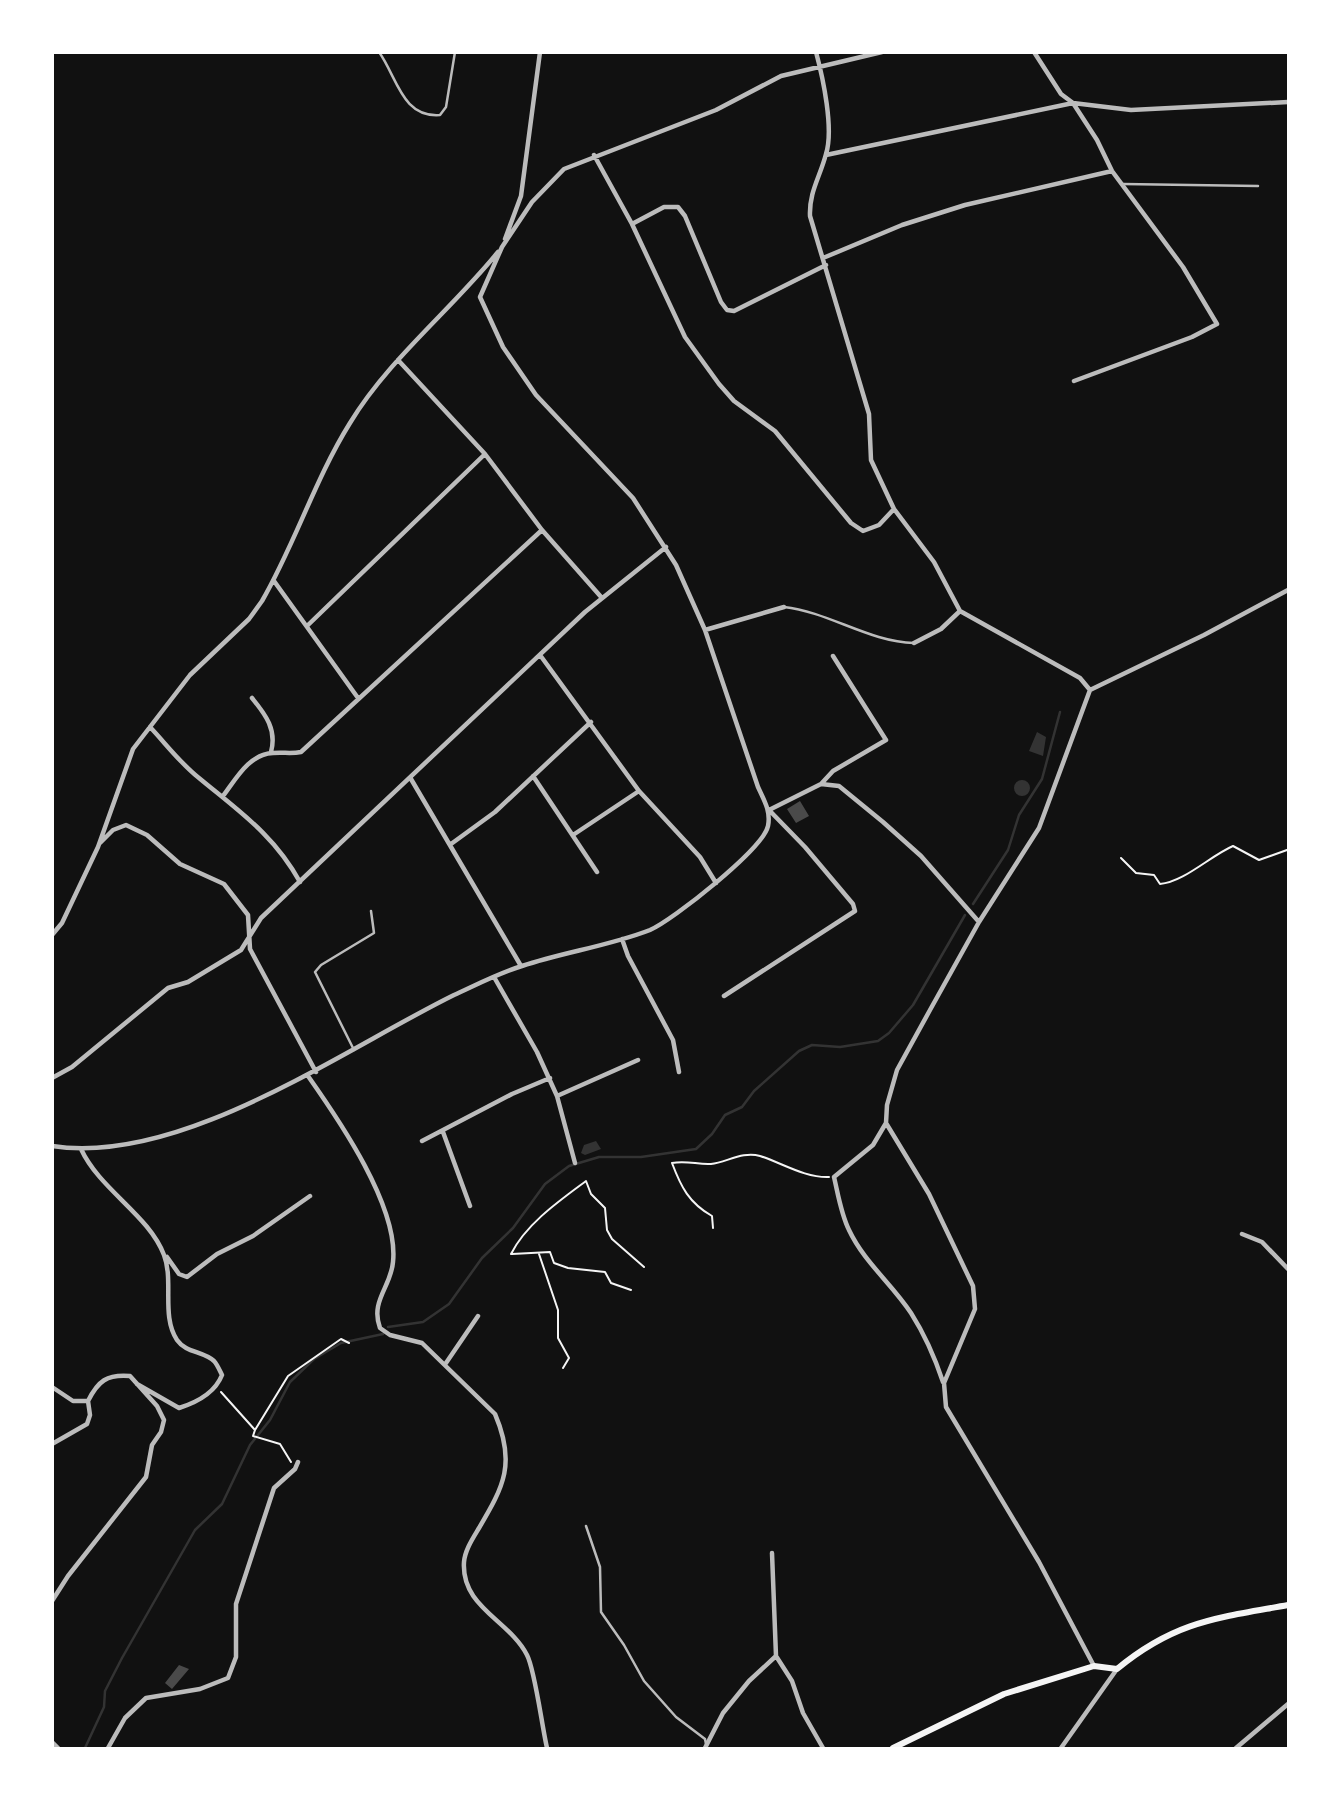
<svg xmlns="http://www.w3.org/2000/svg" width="1341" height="1801" viewBox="0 0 1341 1801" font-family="'Noto Sans',sans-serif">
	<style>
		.water { fill: #333 }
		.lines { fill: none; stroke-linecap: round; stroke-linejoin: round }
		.stream { stroke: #333; stroke-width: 2.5 }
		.building { fill: #4a4a4a }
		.path { stroke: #f5f5f5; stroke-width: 2 }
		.service { stroke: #bcbcbc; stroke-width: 2.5 }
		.minor { stroke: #bcbcbc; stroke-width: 4.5 }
		.secondary { stroke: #f5f5f5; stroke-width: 6 }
	</style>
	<rect width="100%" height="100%" fill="#111"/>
	<!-- water -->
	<path class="water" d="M1037,732l9,5 -3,19 -14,-5z
		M1014 788a8 8 0 1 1 16 0a8 8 0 1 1-16 0Z
		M596,1141l5,8 -16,6 -4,-2 3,-8z"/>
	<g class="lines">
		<!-- stream -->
		<path class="stream" d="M973,904l35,-54 11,-35 23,-36 18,-67
			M388,1327l35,-5 26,-18 33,-46 31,-30 32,-44 24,-18 30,-9h42l55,-8 16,-15 13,-19 17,-8 12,-16 45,-40 13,-6 28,2 38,-6 11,-8 24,-28 52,-90
			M85,1748l19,-41 1,-16 17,-33 73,-128 27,-26 28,-59 20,-25 20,-38 24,-23 27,-16 42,-9"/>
	</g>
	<!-- building -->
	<path class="building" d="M800,801l9,15 -13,7 -9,-14z
		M179,1665l10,4 -17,20 -7,-6z"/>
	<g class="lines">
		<!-- path -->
		<path class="path" d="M1121,858l15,15 18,2 6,9c24,-2 50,-28 73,-38l26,14 28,-10
			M713,1228l-1,-12c-23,-13 -31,-29 -40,-53 15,-3 26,2 39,1 16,-2 32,-13 49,-8 22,7 45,22 69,21
			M511,1254c15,-30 48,-53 75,-73l5,13 14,14 2,22 5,9 32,28
			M512,1254l38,-2 4,11 14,5 37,4 6,11 20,7
			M539,1254l19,56v28l11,20 -6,10
			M221,1392l34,38 -2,6 27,8 11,18
			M255,1430l33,-54 53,-37 8,4"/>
		<!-- service -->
		<path class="service" d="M379,52c18,25 23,66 61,63l6,-8 9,-55
			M1123,184l135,2
			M784,607c45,5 85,35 130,36
			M354,1050l-39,-78 6,-7 53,-32 -3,-22
			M586,1526l14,41 1,45 23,33 20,36 32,36 29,22 1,5"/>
		<!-- minor -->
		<path class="minor" d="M816,52c7,26 18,77 10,102 -6,23 -17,38 -16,62l59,198 2,46 23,49 40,53 26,49 -19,18 -27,14
			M1034,52l27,42 12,9 24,37 15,31 71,96 34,57 -25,13 -118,44
			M594,155l38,69
			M826,155l247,-52 58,7 157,-8
			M505,239l16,-43 19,-144
			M823,258l79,-33 63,-20 147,-34
			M826,265l-92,46 -7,-1 -6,-8 -36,-86 -7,-9h-14l-32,17 53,113 34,47 15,17 41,30 76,92 12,8 16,-6 15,-16
			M398,360l87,94 57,76 60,68
			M274,581l84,117
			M960,611l120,67 10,12
			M307,626l178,-172
			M705,630l79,-23
			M540,655l99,136 61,66 16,26
			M252,698c14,17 25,32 19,54
			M150,727c16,17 31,37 49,51 41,34 75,57 101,104
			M533,776l64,96
			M411,779l110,187
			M821,784l18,2 44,36 38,34 58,66
			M223,796c13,-17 26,-42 50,-43 10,-1 18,1 28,-1l241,-222
			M573,835l66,-44
			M100,843l13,-13 13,-5 21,10 33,29 44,20 24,31 2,34 66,123
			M451,844l44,-32 96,-90
			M52,935l10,-12 36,-76 35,-98 57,-74 59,-56 13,-18c33,-57 53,-122 88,-178 38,-63 101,-113 148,-171
			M622,939l6,17 45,84 6,32
			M494,977l43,75 20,44 81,-36
			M724,996l131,-85 -2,-7 -48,-57 -36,-37 52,-26 12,-13 53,-31 -53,-84
			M308,1076c31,44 91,131 85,186 -2,25 -23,39 -13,66l10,7 32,8 73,71c21,49 9,72 -16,114 -6,10 -14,22 -15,34 -3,45 45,58 63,93 8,15 15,72 20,93
			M52,1078l20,-11 96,-79 20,-6 53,-32 20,-32 324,-306 81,-65
			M557,1096l18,67
			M886,1123l-13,22 -39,32c4,17 7,37 15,53 15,32 43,54 62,83 14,22 24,45 32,69
			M443,1132l27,74
			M422,1141l90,-47 38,-16
			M52,1146c129,20 290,-96 402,-151 22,-10 45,-22 68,-29 42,-14 87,-20 128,-36 23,-10 113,-81 118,-104 3,-15 -4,-26 -10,-39l-53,-157 -29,-65 -43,-67 -97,-103 -33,-48 -23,-50 22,-50 30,-45 32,-33 152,-59 65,-34 101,-24
			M81,1149c19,41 68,66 83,106 10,26 -3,61 13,85 9,13 26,11 37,21 3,3 6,10 8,14 -7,18 -24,27 -43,33l-42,-24
			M1242,1234l20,8 26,27
			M167,1257l12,17 8,3 30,-23 36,-18 57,-40
			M446,1363l32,-47
			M52,1387l21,14h15
			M52,1444l35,-20 3,-9 -2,-14
			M52,1601l16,-25 78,-99 6,-32 9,-13 3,-12 -7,-14 -27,-30c-23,-2 -32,5 -42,25
			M776,1656l16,25 11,32 20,35
			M1094,1666l-55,-104 -93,-155 -2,-24 31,-74 -2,-23 -44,-92 -43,-71 1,-18 10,-35 33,-60 49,-88 60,-94 51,-138 114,-55 84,-45
			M52,1742l6,6
			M108,1748l17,-30 21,-20 54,-9 28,-11 8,-21v-53l38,-116 21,-19 3,-7
			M705,1748l18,-35 26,-32 27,-25 -4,-103
			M1061,1748l56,-79
			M1236,1748l52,-44"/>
		<!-- secondary -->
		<path class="secondary" d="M893,1748l111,-54 90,-28 23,3c58,-48 100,-51 171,-64"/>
	</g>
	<!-- border -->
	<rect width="1341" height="1801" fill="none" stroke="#ffffff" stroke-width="108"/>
</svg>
